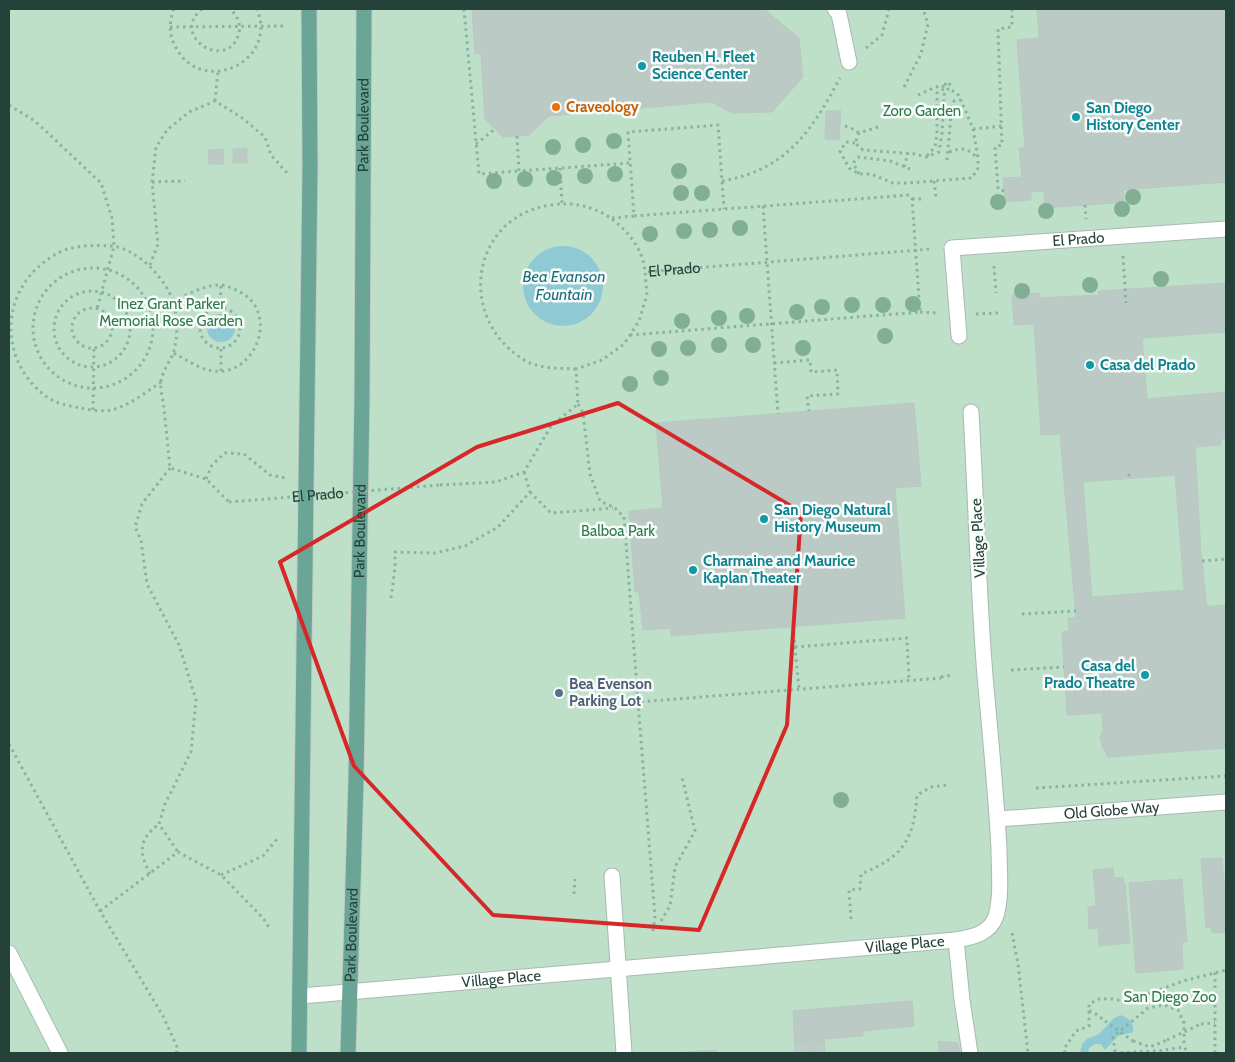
<svg xmlns="http://www.w3.org/2000/svg" width="1235" height="1062" viewBox="0 0 1235 1062" font-family="Cabin,sans-serif">
	<style>
		.green { fill: #bfe0c8 }
		.water { fill: #8ec9d4 }
		.building { fill: #bbcac4; stroke: #b8c9c2; fill-rule: evenodd }
		.lines { fill: none; stroke-linecap: round; stroke-linejoin: round }
		.street-tunnel { stroke: #bfccc8; stroke-width: 15; stroke-dasharray: 15 8; stroke-linecap: butt }
		.lane-casing { stroke: #a8b8b2; stroke-width: 17 }
		.street-casing { stroke: #a8b8b2; stroke-width: 17 }
		.secondary-casing { stroke: #a4bbb3; stroke-width: 17 }
		.primary-casing { stroke: #c2cac8; stroke-width: 17 }
		.path { stroke: #86b3a5; stroke-width: 3; stroke-dasharray: 2.5 4; stroke-linecap: butt }
		.lane { stroke: #fff; stroke-width: 15 }
		.street { stroke: #fff; stroke-width: 15 }
		.secondary { stroke: #fff; stroke-width: 15 }
		.primary { stroke: #6aa596; stroke-width: 15 }
		.path-bridge { stroke: #86b3a5; stroke-width: 3; stroke-dasharray: 2.5 4; stroke-linecap: butt }
		.tree { fill: #80af93 }
		.marked { fill: none; stroke: #d62828; stroke-width: 4; stroke-linejoin: round }
		.culture-dot { fill: #0f9aa8; stroke: #f7fbf9; stroke-width: 2 }
		.food-dot { fill: #e8710a; stroke: #f7fbf9; stroke-width: 2 }
		.service-dot { fill: #5c6f8a; stroke: #f7fbf9; stroke-width: 2 }
		.labels { text-anchor: middle; stroke-width: 5; stroke-linejoin: round; paint-order: stroke }
		.culture-label { font-size: 15px; font-weight: bold; fill: #0d838f; stroke: #f7fbf9; text-anchor: start }
		.food-label { font-size: 15px; font-weight: bold; fill: #c56008; stroke: #f7fbf9; text-anchor: start }
		.park-label { font-size: 15px; fill: #2d7a4b; stroke: #f7fbf9 }
		.street-label { font-size: 15px; fill: #24423a; stroke: #f7fbf9 }
		.service-label { font-size: 15px; font-weight: bold; fill: #4e5e75; stroke: #f7fbf9; text-anchor: start }
		.water-label { font-size: 16px; font-style: italic; fill: #1c6f80; stroke: #f7fbf9 }
	</style>
	<rect width="100%" height="100%" fill="#e6efeb"/>
	<!-- green -->
	<path class="green" d="M9,9h1217v1044h-1217z"/>
	<!-- water -->
	<path class="water" d="M523 286a40 40 0 1 1 80 0a40 40 0 1 1-80 0Z
		M207 328a14 14 0 1 1 28 0a14 14 0 1 1-28 0Z
		M1120,1015c9,3 14,7 13,17l-15,4 -13,14 -4,-6h-6l-6,4 -1,5h-8l2,-9 5,-5 12,-5 14,-15z"/>
	<!-- building -->
	<path class="building" d="M472,9h292l35,29 4,39 -31,35 -40,1 -21,-11 -162,14 -20,19 -26,2 -18,-18 -4,-65h-6z
		M1037,9h189v173l-103,8 1,12 -9,1 -70,5 -1,-17 -13,1v8l-26,2 -2,-24 19,-1 -3,-29h6l-8,-108 22,-2z
		M826,111h15l-2,29 -14,-1z
		M247,148v15h-14v-14z
		M223,149l1,15h-15l-1,-14z
		M1226,283v49l-84,6 5,61 79,-7v47h-5v6l-26,2 1,15 -133,9 -3,-37 -19,1 -7,-111 -20,1 -2,-30 27,-2v5l60,-3 -1,-4z
		M914,403l7,83 -26,2 10,130 -234,18v-8l-28,2 -4,-38h-4l-6,-81 34,-3 -7,-85z
		M1196,462l5,91 6,54 -131,11 -13,-147zM1175,475l9,115 -92,7 -9,-115z
		M1226,605v143l-118,9 -6,-11 -2,-9 3,-5 -1,-19 -35,2 -5,-83 7,-1 -1,-13z
		M1222,858l2,24h2v50l-14,1 -1,-6 -5,1 -5,-69z
		M1113,868l1,10 9,-1 1,7h1l5,59 -31,3 -1,-18 -9,1 -1,-22 8,-1 -3,-36z
		M1182,879l5,63h-5l1,27 -47,4 -7,-90z
		M912,1001l2,25 -51,5 -2,-26z
		M861,1005l2,31 -39,3 1,14h-30l-2,-42z
		M938,1041l20,2 2,10h-21z
		M716,1050l1,3h-46z"/>
	<g class="lines">
		<!-- street-tunnel -->
		<path class="street-tunnel" d="M795,1053l29,-2"/>
		<!-- lane casing -->
		<g class="lane-casing">
			<path id="lane" d="M835,9l4,5 10,48
				M612,876l12,177
				M956,940l6,60 8,53"/>
		</g>
		<!-- street casing -->
		<g class="street-casing">
			<g id="street">
				<path id="s2" d="M959,336l-7,-88 274,-19"/>
				<path id="s3" d="M998,819l228,-17"/>
				<path id="s4" d="M301,996l655,-56c16,-3 34,-6 40,-24 6,-21 3,-45 3,-67 -3,-58 -9,-116 -14,-173 -7,-88 -9,-177 -14,-264"/>
			</g>
		</g>
		<!-- secondary casing -->
		<g class="secondary-casing">
			<path id="secondary" d="M9,953l51,100"/>
		</g>
		<!-- primary casing -->
		<g class="primary-casing">
			<g id="primary">
				<path d="M299,1053l11,-886 -1,-158"/>
				<path id="s5" d="M348,1053l8,-273 6,-383 2,-388"/>
			</g>
		</g>
		<!-- path -->
		<g class="path">
			<path d="M174,9c-5,11 -5,26 1,37 26,52 104,16 82,-37"/>
			<path d="M202,9c-34,28 27,64 37,24 2,-10 -2,-18 -9,-24"/>
			<path d="M464,9l15,165 40,-3"/>
			<path d="M170,27l115,-1"/>
			<path d="M866,48l16,-13 7,-26"/>
			<path d="M904,87l17,-33 7,-30 -5,-15"/>
			<path d="M918,95c8,-3 17,-9 25,-9v3"/>
			<path d="M215,101l3,-29"/>
			<path d="M9,105l26,16 66,62 11,35 2,28 -17,63"/>
			<path d="M845,126l8,3 6,4"/>
			<path d="M878,127l-19,6 -4,10 8,7 52,4 11,3 13,-5 3,-19 2,-38 7,-10 -5,-3 -2,7 -7,4v40l-2,14 -9,10"/>
			<path d="M973,129l29,-3"/>
			<path d="M517,136l2,35 111,-8"/>
			<path d="M855,143l-9,-1 -6,9 9,17 10,6h12l22,9h13l66,-5 6,-10v-10l-5,-29 -12,-29"/>
			<path d="M476,144l19,-15"/>
			<path d="M949,152c13,-5 19,-4 28,6"/>
			<path d="M947,160l5,-56 2,-3 7,-1c-3,-7 -6,-9 -13,-10"/>
			<path d="M904,167l4,-14"/>
			<path d="M560,168l2,35"/>
			<path d="M859,174l-6,-11 6,-6 31,4 20,8"/>
			<path d="M722,181c64,-11 89,-49 118,-103"/>
			<path d="M934,181l2,16"/>
			<path d="M152,182l33,-1"/>
			<path d="M1004,191l-6,-2 -3,-42 7,-2 -4,-116 14,-2v-18"/>
			<path d="M912,199h9"/>
			<path d="M1085,205l1,14"/>
			<path d="M763,206l15,208"/>
			<path d="M612,218l22,-2 -6,-84 90,-7 6,84"/>
			<path d="M1123,256l3,47"/>
			<path d="M150,265l8,-21 -6,-62 4,-35 11,-17 22,-18 26,-11 26,16 24,20 6,18 17,19"/>
			<path d="M994,266l2,27"/>
			<circle cx="93" cy="328" r="60"/>
			<circle cx="92" cy="329" r="38"/>
			<path d="M173,301c15,-6 30,-16 47,-16 6,0 12,3 18,6 44,20 17,91 -30,79 -12,-3 -24,-12 -35,-17"/>
			<circle cx="92" cy="328" r="20"/>
			<path d="M220,308l1,-23"/>
			<circle cx="220" cy="328" r="20"/>
			<path d="M920,312l17,1"/>
			<path d="M976,314l22,-1"/>
			<path d="M630,335l290,-23 -8,-114 -3,-3 -275,21"/>
			<path d="M774,363l36,-3 1,12 26,-2 1,24 -31,2 2,15"/>
			<path d="M576,369c-19,-1 -39,0 -55,-11 -65,-43 -49,-142 30,-153 20,-3 37,0 55,10 19,12 38,34 39,57"/>
			<path d="M221,371v-23"/>
			<path d="M161,382c-15,10 -32,24 -50,28 -9,2 -21,0 -30,-2 -13,-2 -28,-5 -38,-14 -38,-31 -43,-84 -11,-121 9,-9 19,-17 30,-22 16,-6 33,-6 49,-5 26,2 54,32 62,55 5,17 5,37 0,53 -4,9 -11,18 -12,28 -1,7 2,18 3,26 2,20 4,40 6,60l36,11 23,23"/>
			<path d="M578,404l5,9 7,61 10,27 15,7 9,9 14,185 303,-24"/>
			<path d="M93,410l1,-62"/>
			<path d="M170,468l-28,36 -7,23 6,13 6,44 32,61 17,55 -5,52 -26,52 -6,20 19,28"/>
			<path d="M1129,474v5"/>
			<path d="M206,479l6,-14 13,-12 19,1 26,21 16,3"/>
			<path id="s1" d="M440,485l56,-3 28,-10 27,-46 27,-22 -2,-35 26,-9 22,-16 6,-9 9,-14 8,-26 -2,-23 286,-23"/>
			<path d="M530,492l21,21 62,-5"/>
			<path d="M1202,561l24,-2"/>
			<path d="M391,598l4,-30v-16l40,1 30,-7 33,-19 32,-35 -6,-20"/>
			<path d="M1022,614l54,-3"/>
			<path d="M793,627l6,62"/>
			<path d="M795,647l112,-9 2,42"/>
			<path d="M1011,670l53,-3"/>
			<path d="M941,677l12,-2"/>
			<path d="M638,702l17,215 -2,14"/>
			<path d="M9,744l91,167 63,105 15,33 -2,4"/>
			<path d="M1036,788l190,-12"/>
			<path d="M150,874c-11,-22 -12,-34 9,-50"/>
			<path d="M221,875l42,-19 14,-17"/>
			<path d="M574,894l1,-15"/>
			<path d="M100,911l78,-59 43,23 42,43 7,11"/>
			<path d="M851,919l-2,-29 11,-1 1,-15c42,-17 53,-34 56,-79l14,-8 18,-2"/>
			<path d="M661,921l9,-15 5,-39 20,-36 -13,-54"/>
			<path d="M1012,933l6,31 10,89"/>
			<path d="M1089,1011l7,3 9,7"/>
			<path d="M1201,1024l14,-1"/>
			<path d="M1133,1041l17,6 17,-7"/>
			<path d="M1115,1052l-2,-15 35,-29 16,-3 14,5 6,13v24"/>
			<path d="M1065,1053l-1,-4 12,-18 13,-5v-22l10,-5h14l14,3 56,-21 43,-11"/>
			<path d="M1114,1053l44,-2 26,-4 4,6"/>
			<path d="M1215,1053v-81"/>
		</g>
		<!-- lane -->
		<use href="#lane" class="lane"/>
		<!-- street -->
		<use href="#street" class="street"/>
		<!-- secondary -->
		<use href="#secondary" class="secondary"/>
		<!-- primary -->
		<use href="#primary" class="primary"/>
		<!-- path-bridge -->
		<g class="path-bridge">
			<path id="s6" d="M229,502l211,-17"/>
			<path d="M1105,1021l28,20"/>
			<path d="M1167,1040l34,-16"/>
		</g>
	</g>
	<!-- trees -->
	<g class="tree">
		<circle cx="614" cy="141" r="8"/>
		<circle cx="583" cy="145" r="8"/>
		<circle cx="553" cy="147" r="8"/>
		<circle cx="679" cy="171" r="8"/>
		<circle cx="615" cy="174" r="8"/>
		<circle cx="585" cy="176" r="8"/>
		<circle cx="554" cy="178" r="8"/>
		<circle cx="525" cy="179" r="8"/>
		<circle cx="494" cy="181" r="8"/>
		<circle cx="681" cy="193" r="8"/>
		<circle cx="702" cy="193" r="8"/>
		<circle cx="1133" cy="197" r="8"/>
		<circle cx="998" cy="202" r="8"/>
		<circle cx="1122" cy="209" r="8"/>
		<circle cx="1046" cy="211" r="8"/>
		<circle cx="740" cy="228" r="8"/>
		<circle cx="710" cy="230" r="8"/>
		<circle cx="684" cy="231" r="8"/>
		<circle cx="650" cy="234" r="8"/>
		<circle cx="1161" cy="279" r="8"/>
		<circle cx="1090" cy="285" r="8"/>
		<circle cx="1022" cy="291" r="8"/>
		<circle cx="913" cy="304" r="8"/>
		<circle cx="852" cy="305" r="8"/>
		<circle cx="883" cy="305" r="8"/>
		<circle cx="822" cy="307" r="8"/>
		<circle cx="797" cy="312" r="8"/>
		<circle cx="747" cy="316" r="8"/>
		<circle cx="719" cy="318" r="8"/>
		<circle cx="682" cy="321" r="8"/>
		<circle cx="885" cy="336" r="8"/>
		<circle cx="719" cy="345" r="8"/>
		<circle cx="753" cy="345" r="8"/>
		<circle cx="688" cy="348" r="8"/>
		<circle cx="803" cy="348" r="8"/>
		<circle cx="659" cy="349" r="8"/>
		<circle cx="661" cy="378" r="8"/>
		<circle cx="630" cy="384" r="8"/>
		<circle cx="841" cy="800" r="8"/>
	</g>
	<!-- marked area -->
	<path class="marked" d="M618,403l183,109 -14,213 -88,205 -206,-15 -139,-149 -74,-204 197,-115z"/>
	<!-- markers -->
	<g class="culture-dot">
		<circle cx="642" cy="66" r="5"/>
		<circle cx="1076" cy="117" r="5"/>
		<circle cx="1090" cy="365" r="5"/>
		<circle cx="764" cy="519" r="5"/>
		<circle cx="693" cy="570" r="5"/>
		<circle cx="1145" cy="675" r="5"/>
	</g>
	<circle class="food-dot" cx="556" cy="107" r="5"/>
	<circle class="service-dot" cx="559" cy="693" r="5"/>
	<g class="labels">
		<!-- culture labels -->
		<g class="culture-label">
			<text x="652" y="62">Reuben H. Fleet<tspan x="652" dy="17">Science Center</tspan></text>
			<text x="1086" y="113">San Diego<tspan x="1086" dy="17">History Center</tspan></text>
			<text x="1100" y="370">Casa del Prado</text>
			<text x="774" y="515">San Diego Natural<tspan x="774" dy="17">History Museum</tspan></text>
			<text x="703" y="566">Charmaine and Maurice<tspan x="703" dy="17">Kaplan Theater</tspan></text>
			<text x="1135" y="671" text-anchor="end">Casa del<tspan x="1135" dy="17">Prado Theatre</tspan></text>
		</g>
		<!-- food labels -->
		<g class="food-label">
			<text x="566" y="112">Craveology</text>
		</g>
		<!-- park labels -->
		<g class="park-label">
			<text x="922" y="116">Zoro Garden</text>
			<text x="171" y="309">Inez Grant Parker<tspan x="171" dy="17">Memorial Rose Garden</tspan></text>
			<text x="618" y="536">Balboa Park</text>
			<text x="1170" y="1002">San Diego Zoo</text>
		</g>
		<!-- street labels -->
		<g class="street-label">
			<text dy="5" stroke="none"><textPath href="#s5" startOffset="928">Park Boulevard</textPath></text>
			<text dy="5" stroke="none"><textPath href="#s2" startOffset="215">El Prado</textPath></text>
			<text dy="5" stroke="none"><textPath href="#s1" startOffset="371">El Prado</textPath></text>
			<text dy="5" stroke="none"><textPath href="#s6" startOffset="89">El Prado</textPath></text>
			<text dy="5" stroke="none"><textPath href="#s5" startOffset="522">Park Boulevard</textPath></text>
			<text transform="translate(978 538) rotate(-93)" y="5">Village Place</text>
			<text dy="5" stroke="none"><textPath href="#s3" startOffset="114">Old Globe Way</textPath></text>
			<text dy="5" stroke="none"><textPath href="#s5" startOffset="118">Park Boulevard</textPath></text>
			<text dy="5" stroke="none"><textPath href="#s4" startOffset="606">Village Place</textPath></text>
			<text dy="5" stroke="none"><textPath href="#s4" startOffset="201">Village Place</textPath></text>
		</g>
		<!-- service labels -->
		<g class="service-label">
			<text x="569" y="689">Bea Evenson<tspan x="569" dy="17">Parking Lot</tspan></text>
		</g>
		<!-- water labels -->
		<g class="water-label">
			<text x="564" y="282">Bea Evanson<tspan x="564" dy="18">Fountain</tspan></text>
		</g>
	</g>
	<!-- border -->
	<rect width="1235" height="1062" fill="none" stroke="#24423a" stroke-width="20"/>
</svg>
